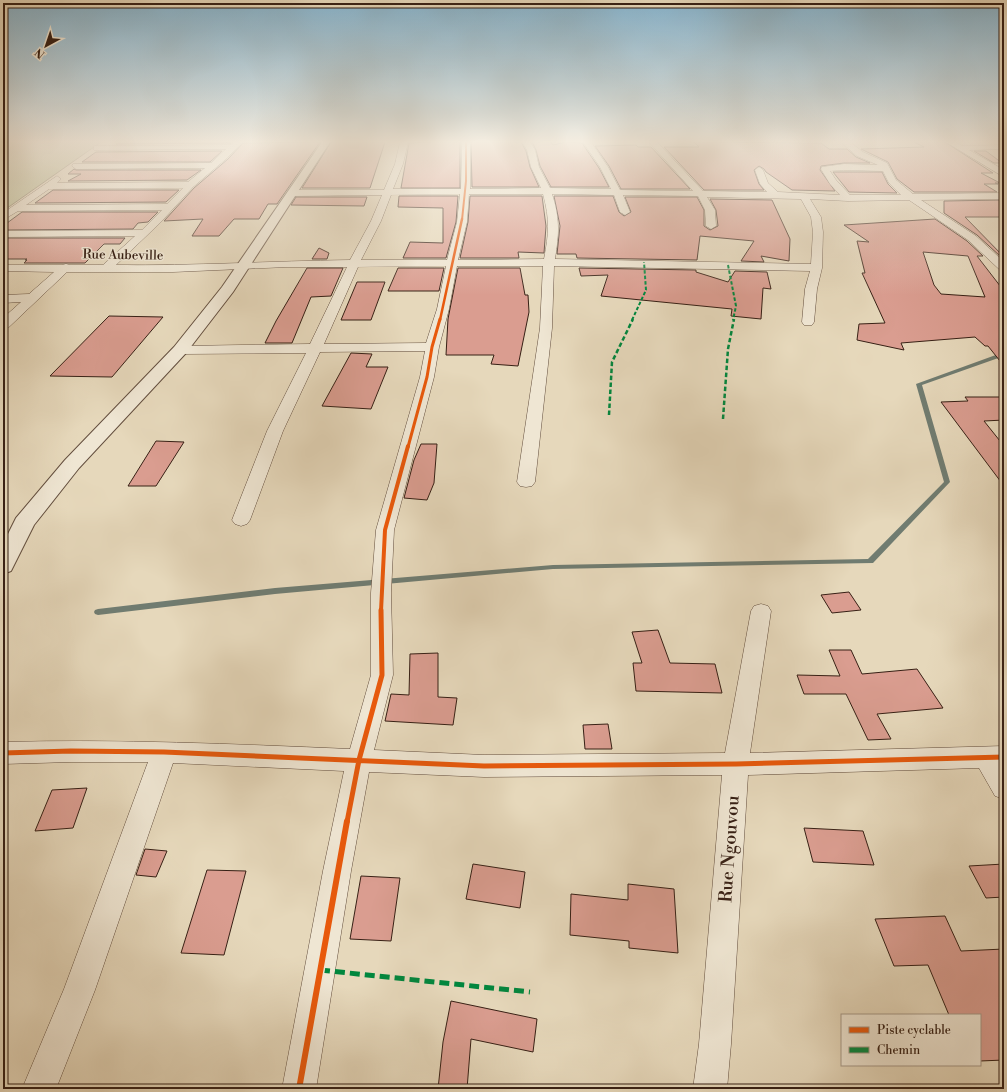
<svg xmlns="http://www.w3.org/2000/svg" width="1007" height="1092" viewBox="0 0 1007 1092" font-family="'Libre Bodoni',serif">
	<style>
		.green { fill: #b7be8e; stroke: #776f52 }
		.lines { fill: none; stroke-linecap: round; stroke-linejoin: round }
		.stream { fill: #707c71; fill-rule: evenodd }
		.building { fill: #da9d90; stroke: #372015; fill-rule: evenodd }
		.minor-casing { stroke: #634e3e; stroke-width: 1 }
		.tertiary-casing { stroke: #634e3e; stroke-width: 2 }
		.minor { fill: #efe6d3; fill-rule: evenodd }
		.tertiary { fill: #efe6d3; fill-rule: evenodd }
		.quiet-far2 { stroke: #00873e; stroke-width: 2; stroke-dasharray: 3.5 2; stroke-linecap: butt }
		.quiet-far1 { stroke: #00873e; stroke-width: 2.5; stroke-dasharray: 4.5 2.5; stroke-linecap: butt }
		.quiet { stroke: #00873e; stroke-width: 5; stroke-dasharray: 10 5; stroke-linecap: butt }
		.cycleway-far5-casing { stroke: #efe6d3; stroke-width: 3 }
		.cycleway-far4-casing { stroke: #efe6d3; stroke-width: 4 }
		.cycleway-far3-casing { stroke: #efe6d3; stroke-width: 5 }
		.cycleway-far2-casing { stroke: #efe6d3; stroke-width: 6 }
		.cycleway-far1-casing { stroke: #efe6d3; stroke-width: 8 }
		.cycleway-casing { stroke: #efe6d3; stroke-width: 9 }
		.cycleway-far5 { stroke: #e8590c; stroke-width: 2 }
		.cycleway-far4 { stroke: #e8590c; stroke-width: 2.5 }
		.cycleway-far3 { stroke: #e8590c; stroke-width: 3 }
		.cycleway-far2 { stroke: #e8590c; stroke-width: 4 }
		.cycleway-far1 { stroke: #e8590c; stroke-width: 5 }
		.cycleway { stroke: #e8590c; stroke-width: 6 }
		.labels { text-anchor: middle; stroke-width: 3; stroke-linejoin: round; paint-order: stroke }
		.far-street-label { font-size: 13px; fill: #372015; stroke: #efe6d3 }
		.near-street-label { font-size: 18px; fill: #372015; stroke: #efe6d3 }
	</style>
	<rect width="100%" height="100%" fill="#e6d8bb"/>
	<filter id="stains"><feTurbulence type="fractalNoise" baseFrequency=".005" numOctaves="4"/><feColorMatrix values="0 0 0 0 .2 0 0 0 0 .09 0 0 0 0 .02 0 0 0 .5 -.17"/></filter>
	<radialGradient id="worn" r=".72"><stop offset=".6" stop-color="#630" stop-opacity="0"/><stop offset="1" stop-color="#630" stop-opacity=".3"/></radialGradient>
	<!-- green -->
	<path class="green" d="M3,142h98l-98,69z"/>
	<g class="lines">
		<!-- stream -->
		<path class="stream" d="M1004,352v4l-82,29 28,97 -77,81 -320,6 -278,25 -177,21 -3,-1 -1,-2 1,-2 3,-1 177,-21 278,-23 315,-6 76,-77 -28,-98z"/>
	</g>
	<!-- building -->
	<path class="building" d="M119,142h103l9,1 -115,1z
		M320,142l-43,62h-9l-9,15h-25l-15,17h-27l11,-17 -39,2 30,-33 34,-29 15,-16z
		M331,142h54l-15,46h-68z
		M430,142h30v46h-59l8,-45z
		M471,142h50l5,9 4,16 9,20h-67z
		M532,142h19l2,3 13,-3 16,1 17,25 10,19h-58l-11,-21 -4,-16z
		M694,142l127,1 8,6h18l9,8 14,6h-26l-23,3 -1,4 15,21 -43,-1 -26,-18 -2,-3 -5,-3 -5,4 5,14 5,6h-60l-40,-43h35z
		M914,142h31l48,31h-12l19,10h-5l3,1h-14l13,8h-83l-17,-13 -9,-17 -27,-13 63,-2z
		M636,145l2,2h13l39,42h-69l-12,-23 -14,-20z
		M222,151l-12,11h-128l14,-10z
		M974,151h12l16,12h-8z
		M74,169l2,1h125l-14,10 -119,1 13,-7h-13z
		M833,172h49l6,12 9,9 -48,-1z
		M53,190h126l-13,12 -131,1z
		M399,196h59l-2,26 -10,36h-43l7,-16 33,1v-35l-45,-1z
		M470,196h72l4,30 -2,27 -26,-1 1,6h-59l8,-36z
		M554,196h59l6,16 5,4 7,-4 -6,-15h72l7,13v16l6,4 8,-4 -2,-16 -6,-11 62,1 18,39 -1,22 -28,-5 3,6 -23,-1 13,-20 -54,-5 -3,24 -120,-2 -1,-4h-19l3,-28z
		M296,197h71l-3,9 -73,-1z
		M1004,200v17h-39l39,40h-3l-24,-22 -33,-22v-12z
		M22,212h136l-10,10 -10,1 -5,6 -130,1v-4z
		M935,219l32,22 16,15h-6l27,35v75l-16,-20h-3l-10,-9 -74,6 3,7 -47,-10 2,-16 26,-1 -23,-50h3l-8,-32 12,1 -25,-17zM923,252l45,4 17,41 -44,-3 -7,-9z
		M3,238h122l-5,6h-16l-19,19h-61l3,-3h-2l2,-1h-24z
		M319,248l10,5 -2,6h-15z
		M307,268h36l-12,28 -20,1 -19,46h-27l11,-22z
		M398,268h46l-5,23h-51z
		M458,268h62l5,27h3l1,17 -11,54 -27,-2 3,-9h-48l2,-36z
		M579,268l117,2v2l32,10 7,-11 32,1 4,17 -8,-1 -2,31 -30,-3 1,-7 -131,-13 7,-21 -27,1z
		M357,282h28l-14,38h-30z
		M109,316l54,1 -51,60 -62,-1z
		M351,353l21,1 -6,13h22l-17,42 -49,-3z
		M965,397h39v23l-20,1 20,25v40l-63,-84 27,-1z
		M156,441l28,1 -28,44h-28z
		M421,444h16l-3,39 -7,17 -23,-2 10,-38z
		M849,592l12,18 -29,3 -11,-18z
		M658,630l12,33 45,1 7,29 -86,-2 -3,-28h9l-10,-31z
		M829,650h22l11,24 55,-5 26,39 -66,6 14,25 -23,1 -22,-46h-42l-7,-19 43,1z
		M438,653v44l19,1 -4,27 -68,-4 6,-27 18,1 1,-41z
		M608,724l4,25h-27l-2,-24z
		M87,788l-14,40 -38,3 17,-41z
		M804,828l59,3 11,34 -61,-3z
		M145,849l22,2 -11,26 -20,-2z
		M473,864l52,8 -5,36 -54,-9z
		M1004,864v33l-18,1 -17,-32z
		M207,870l39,1 -22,84 -43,-2z
		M361,876l39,2 -9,63 -41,-2z
		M628,884l46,5 4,64 -49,-5v-7l-59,-6 1,-41 57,6z
		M945,916l16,35 43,-2v111l-24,1v-46h-31l-21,-50 -34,1 -19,-47z
		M451,1001l86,18 -4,33 -62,-13 -4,50h-29l5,-47z"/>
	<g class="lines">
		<!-- minor casing -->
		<g class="minor-casing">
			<path id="minor" d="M234,142h8l-15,16 -34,29 -32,35 -45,43c78,1 156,-4 234,-5l21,-39 11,-26 -90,1 -5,-3 5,-3h92l11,-26 5,-22h8l-5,22 -10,25h68l1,-47h8v47l71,-1 -10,-21 -4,-17 -5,-8h8l5,8 4,17 11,21 61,1 -11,-22 -17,-25h8l17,25 12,23 73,1 -44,-49h8l46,49 64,1 -7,-8 -5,-14 4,-3 4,3 5,13 10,9 62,3 -10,-11 -9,-15 1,-2 22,-3 34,1 -21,-9 -16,-14h9l13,10 24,11 9,17 17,14 91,-1v6l-83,1 55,36 28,26v9l-4,-1 -32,-30 -59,-40 -61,1 -38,-2 11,18 2,15 -1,36 -5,21 -3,33 -2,3h-8l-2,-3 3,-33 5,-18 -256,-5 -2,62 -17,154 -3,4 -6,1 -6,-1 -3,-4 23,-154 3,-62h-86l-8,43 -10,38 -5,30 -40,153 -3,63 2,82 -19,75 110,5 241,-2 26,-142 3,-5 7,-2 7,2 3,5 -21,142 254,-7v53l-9,-3 -16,-28 -231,7 -17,269 -4,45h-34l6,-45 23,-269 -238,2 -115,-5 -18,99 -35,218h-34l41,-218 21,-100 -171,-8 -78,227 -39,99h-34l42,-100 84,-227h-77l-68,2v-22c116,-3 231,2 347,7l21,-74v-82l5,-63 44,-153 5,-26 -105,1 -37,79 -33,89 -3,4 -6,2 -6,-2 -3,-4 35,-89 39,-78 -126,1 -5,-1 -2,-3 2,-3 5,-1 130,-2 37,-77h-60l-114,5h-106l-59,56 -5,1v-11l18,-16 -18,1v-8l26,-1 25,-22 -51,-1v-6h59l4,-1 4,1h33l32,-29 -132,1v-6l139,-1 20,-20 -144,1 -15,9v-7l54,-37 4,3 -4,4 131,-1 17,-14 -129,1 -4,-3 1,-2 138,-1 15,-14 -129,1h-3v-4l137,-1zM844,170l39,1 6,12 12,12h-51l-14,-15 -6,-9zM183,188l-16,16 -141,1 23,-16zM460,194l-3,28 -10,38h-86l20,-39 10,-26zM469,194h74c7,26 6,39 1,65l-86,1 9,-38zM552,194l62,1 6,17 5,3 5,-3 -7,-17 75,1 7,14 1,16 5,3 5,-3 -1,-16 -8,-13 94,2 10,18 2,15 -2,32 -256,-5c4,-26 5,-40 -3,-65zM446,266l-9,43 -11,34 -102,1 34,-77z
				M946,142h9l7,4 42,-1v4l-35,1 35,20v7z"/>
		</g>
		<!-- tertiary casing -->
		<g class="tertiary-casing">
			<path id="tertiary" d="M322,142h8l-97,150 -47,61 -107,115 -45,57 -23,46 -8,3v-30l13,-26 49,-58 109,-113 48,-60z"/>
		</g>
		<!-- minor -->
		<use href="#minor" class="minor"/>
		<!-- tertiary -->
		<use href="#tertiary" class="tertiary"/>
		<!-- quiet-far2 -->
		<path class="quiet-far2" d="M728,265l8,41 -3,14
			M632,320l14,-30 -2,-28"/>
		<!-- quiet-far1 -->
		<path class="quiet-far1" d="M609,415l3,-53 21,-43
			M723,419l5,-70 6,-30"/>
		<!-- quiet -->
		<path class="quiet" d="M320,970l210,22"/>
		<!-- cycleway-far5 casing -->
		<g class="cycleway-far5-casing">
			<path id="cycleway-far5" d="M462,220l4,-39v-39"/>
		</g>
		<!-- cycleway-far4 casing -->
		<g class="cycleway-far4-casing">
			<path id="cycleway-far4" d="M440,320l22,-101"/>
		</g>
		<!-- cycleway-far3 casing -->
		<g class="cycleway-far3-casing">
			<path id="cycleway-far3" d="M408,447l19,-70 5,-30 8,-28"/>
		</g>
		<!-- cycleway-far2 casing -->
		<g class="cycleway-far2-casing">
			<path id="cycleway-far2" d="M381,611l4,-81 23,-84"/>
		</g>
		<!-- cycleway-far1 casing -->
		<g class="cycleway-far1-casing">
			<path id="cycleway-far1" d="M3,753l68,-2 93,1 320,14 252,-2 268,-7
				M347,822l12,-62 23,-85 -1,-65"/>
		</g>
		<!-- cycleway casing -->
		<g class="cycleway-casing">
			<path id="cycleway" d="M299,1089l48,-268"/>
		</g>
		<!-- cycleway-far5 -->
		<use href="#cycleway-far5" class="cycleway-far5"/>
		<!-- cycleway-far4 -->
		<use href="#cycleway-far4" class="cycleway-far4"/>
		<!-- cycleway-far3 -->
		<use href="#cycleway-far3" class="cycleway-far3"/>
		<!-- cycleway-far2 -->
		<use href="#cycleway-far2" class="cycleway-far2"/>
		<!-- cycleway-far1 -->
		<use href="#cycleway-far1" class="cycleway-far1"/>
		<!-- cycleway -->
		<use href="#cycleway" class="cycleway"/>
	</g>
	<!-- sky -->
	<linearGradient id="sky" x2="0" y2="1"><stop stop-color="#87b6d1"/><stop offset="0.48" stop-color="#f4ede0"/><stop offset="1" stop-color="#f4ede0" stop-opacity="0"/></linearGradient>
	<rect width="1007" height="295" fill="url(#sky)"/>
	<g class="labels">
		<!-- far-street labels -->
		<g class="far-street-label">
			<text transform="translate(123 254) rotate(1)" y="5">Rue Aubeville</text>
		</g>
		<!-- near-street labels -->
		<g class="near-street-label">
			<text transform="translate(729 849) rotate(-86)" y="6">Rue Ngouvou</text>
		</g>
	</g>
	<!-- margin -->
	<rect width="1007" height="1092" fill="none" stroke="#e6d8bb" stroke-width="16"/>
	<rect x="4" y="4" width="999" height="1084" fill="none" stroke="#372015" stroke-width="2"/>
	<rect x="8" y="8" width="991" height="1076" fill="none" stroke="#372015"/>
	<!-- legend -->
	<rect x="841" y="1014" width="140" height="52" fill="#efe6d3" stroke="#a59787"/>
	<rect x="849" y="1027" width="20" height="6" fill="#e8590c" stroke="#a59787"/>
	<text x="877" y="1034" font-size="12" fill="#372015">Piste cyclable</text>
	<rect x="849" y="1047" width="20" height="6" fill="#00873e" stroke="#a59787"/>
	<text x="877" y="1054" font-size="12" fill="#372015">Chemin</text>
	<!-- north arrow -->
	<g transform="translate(46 46) rotate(220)" stroke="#efe6d3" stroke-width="3" paint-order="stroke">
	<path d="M0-3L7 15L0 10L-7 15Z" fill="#372015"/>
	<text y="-6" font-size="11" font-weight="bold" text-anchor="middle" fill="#372015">N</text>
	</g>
	<rect width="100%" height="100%" filter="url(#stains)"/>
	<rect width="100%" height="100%" fill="url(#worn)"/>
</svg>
